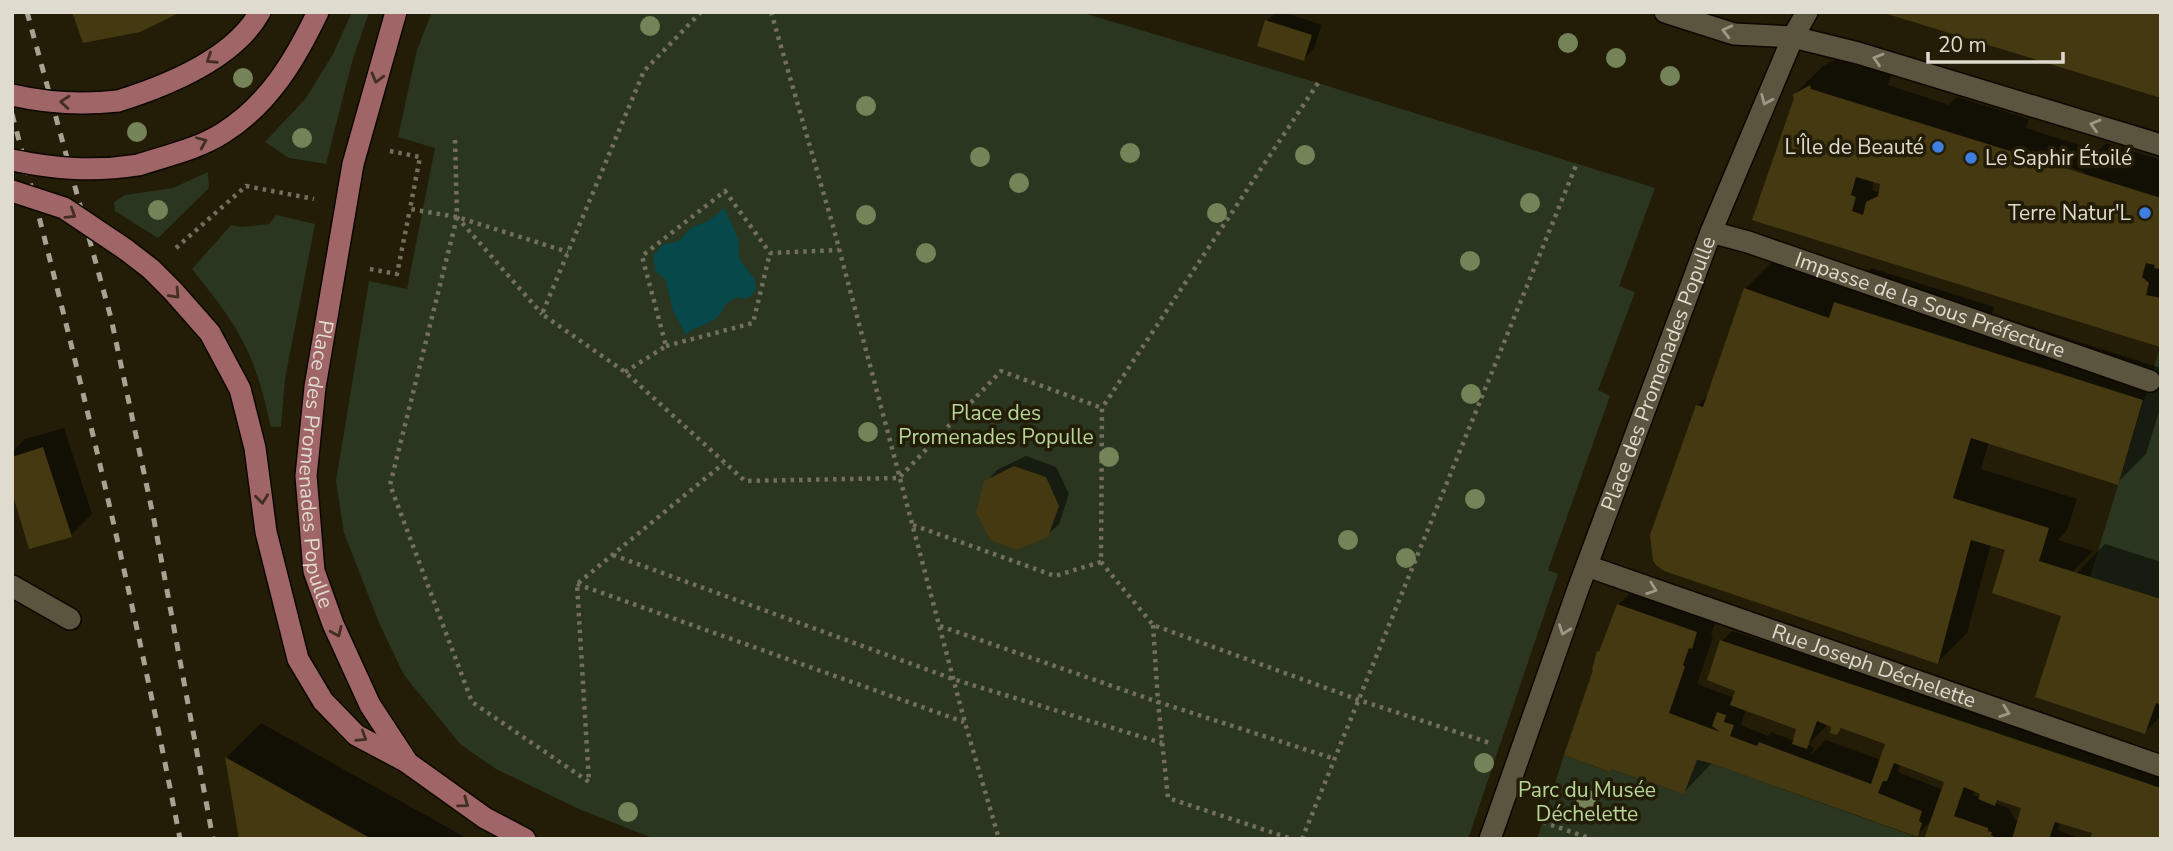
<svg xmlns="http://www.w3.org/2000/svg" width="2173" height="851" viewBox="0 0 2173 851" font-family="'Nunito Sans',sans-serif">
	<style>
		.green { fill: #2a361f }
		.water { fill: #07484a }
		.shadow { fill: #0007; fill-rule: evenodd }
		.building { fill: #443910; fill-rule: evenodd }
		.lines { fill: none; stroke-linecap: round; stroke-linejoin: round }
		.minor-casing { stroke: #0c0700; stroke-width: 24 }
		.major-casing { stroke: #0c0700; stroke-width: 24 }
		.path { stroke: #746e5d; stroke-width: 4.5; stroke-dasharray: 3.5 5; stroke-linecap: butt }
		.minor { stroke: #5b543e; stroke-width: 21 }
		.major { stroke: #9f6567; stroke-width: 21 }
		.rail { stroke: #a7a293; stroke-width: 5; stroke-dasharray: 9 9; stroke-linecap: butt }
		.major-bridge-casing { stroke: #0c0700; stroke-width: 24; stroke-linecap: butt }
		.major-bridge { stroke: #9f6567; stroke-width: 21 }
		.tree { fill: #748358 }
		.oneway { stroke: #9d9886 }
		.oneway2 { stroke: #422f20 }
		.shop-dot { fill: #3f7fe0; stroke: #231d08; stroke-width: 2.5 }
		.labels { text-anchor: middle; stroke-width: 7; stroke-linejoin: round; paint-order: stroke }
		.poi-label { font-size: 21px; fill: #dfdbce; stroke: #231d08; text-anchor: end }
		.street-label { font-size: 21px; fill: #dfdbce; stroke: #231d08 }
		.park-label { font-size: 21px; fill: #b7d799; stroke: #231d08 }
	</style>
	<rect width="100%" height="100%" fill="#231d08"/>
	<!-- green -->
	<path class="green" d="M352,12h17l-17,50 -26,102 -37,-6 -24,-16 41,-44 27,-44z
		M432,12h648l238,71 337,105 -36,98 16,6 -37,98 12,6 -62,174 10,4 -90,265h-813l-76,-30 -83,-40 -36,-25 -56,-69 -24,-50 -36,-92 -8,-52 33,-200 38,8 28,-141 -37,-11 19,-87z
		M208,172l1,16 -51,50 -43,-27 -1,-9 11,-7 48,-7z
		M276,215l39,9 -30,155 -4,48h-10c-7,-30 -14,-60 -29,-87 -13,-26 -32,-48 -50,-71l39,-44 11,2 27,-3z
		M2161,344v255l-71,-22z
		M1564,755l45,17 2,-3 73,25 13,-34 13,3 212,76h-385z"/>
	<!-- water -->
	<path class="water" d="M724,208c4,9 12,23 14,32 2,6 0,11 1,17 3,11 33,30 6,42l-7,-2c-17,7 -10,10 -21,20 -9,9 -22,8 -31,18l-13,-24 -7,-31 -10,-8 -3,-16 9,-11 17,-4 12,-13 19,-8z"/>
	<!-- shadow -->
	<path class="shadow" d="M1276,12h7l39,13 -8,23 -10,11 -37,-38z
		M1839,58l1,2 51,15 -3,10 61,20 8,-8 72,22 -3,9 72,23 8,-8 55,17v184l-2,1 -63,-18 -342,-108 42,-121 -2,-3 29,-29zM2019,151l65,21 -1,3 -64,-20zM1874,181l8,2 -4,9 -6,-2z
		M1781,253l77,28 13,-13 123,39 -2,7 169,54v37l-15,49 -29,29 -128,-41 -8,27 96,30 -10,31 -9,10 35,11 -26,26 3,3 35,-36 56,18v154l-16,16 -82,-118 -56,-65 -16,-5 -24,89 -29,29 -241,-256 12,-12 37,-106z
		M64,428l28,86 -21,21 -59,-49v-34l13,-13z
		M1026,456l30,11 13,27 -10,30 -12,11 -61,-53 11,-12z
		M1648,576l77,27 -4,15 -6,5 -4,12 2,2 -16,47 37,14 3,-9 -15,-48 10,-10 66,21 11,-10 352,118v79l-67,-7 -33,-10 -3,8 23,9h-154l5,-19 -15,15 -204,-73 -29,30 -82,-143 16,-44zM1746,709l52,19 -3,13 -24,-9 -3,4 -27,-11zM1828,724l5,2 4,7 6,-6 44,16 -6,17 -55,-20 -15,15 3,-8 -6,-2zM1900,765l46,16 -3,9 -45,-18zM1975,790l7,3 -1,5 -8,-3zM1999,799l24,8 -4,14 -4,-1 -6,-12 -14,-5z
		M261,723l200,112 7,4h-226l-15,-82z"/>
	<!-- building -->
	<path class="building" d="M72,12h109l-41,20 -57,11z
		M1884,12h277v86l-277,-85z
		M1265,20l47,15 -8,26 -47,-15z
		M1810,85l1,4 350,109v71l-7,-1 1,-3 -9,-2 -4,14 7,6 -3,12 15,3 -1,49 -408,-127 42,-122 -2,-3zM1856,177l24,7 -2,12 -12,6 -3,13 -11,-4 4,-14 -5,-2z
		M1744,288l85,30 5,-16 309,98 -25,85 -147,-47 -18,60 96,30 -10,33 122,38v106l-5,-2 -11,31 -110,-37 26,-81 -69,-23 13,-43 -34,-10 -33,124 -274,-93 -8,-6 -3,-4 -3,-26 46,-130 7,2z
		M43,447l29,90 -43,12 -17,-57v-35z
		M1014,466l32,11 13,29 -11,31 -31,13 -27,-10 -14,-28 8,-31z
		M1617,604l80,28 -5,17 -3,-1 -6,17 2,2 -16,46 51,19 -8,-6 5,-14 9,3 -2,7 10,3 -4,11 27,10 2,-4 112,42 14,-40 -44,-16 -4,7 -7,-2 1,-6 -14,-6 -10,28 -15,-5 4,-15 -66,-24 5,-14 -28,-11 13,-40 441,148v51h-71l2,-6 -37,-11 -6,17h-37l9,-31 -24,-8 -2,6 -17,-7 2,-5 -16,-7 -10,29 34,12v3l4,1 -1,3 6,4h-73l20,-57 -50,-19 -7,18h-4l-5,12 44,18 -3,10 3,2 -4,14 -208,-74 -13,-3 -13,34 -73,-25 -1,3 -46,-17 29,-85 -1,-1 5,-18 2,1z
		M225,757l136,76 11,6h-133z"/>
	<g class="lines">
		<!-- minor casing -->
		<g class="minor-casing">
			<g id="minor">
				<path d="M1665,12l69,22 59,3 65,16 303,92"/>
				<path id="s1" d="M1711,232l37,10 402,139"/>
				<path id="s2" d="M1587,566l574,200"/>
				<path d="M12,586l58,33"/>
				<path id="s3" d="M1490,839l88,-250 133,-357 82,-195 14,-25"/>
			</g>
		</g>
		<!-- major casing -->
		<g class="major-casing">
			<g id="major">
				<path id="s4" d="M396,12l-43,152 -38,223 -9,89 8,95 19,53 37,81 38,58 77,55 40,21"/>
				<path d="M118,101c48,-15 116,-42 142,-89"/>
				<path d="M138,165c28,-9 60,-16 85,-32 46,-29 72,-73 95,-121"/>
				<path d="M125,249l26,20 22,22 37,42 30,56 15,59 11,84 32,127 25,42 33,34 51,27"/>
			</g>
		</g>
		<!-- path -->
		<path class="path" d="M701,12l-57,59 -102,243 83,58 120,109 154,-3 102,-107 101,37
			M771,12l62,214 132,497 34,116
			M1318,83l-216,325 -1,154 52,63 206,75 131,43
			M455,140l2,77 85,97
			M390,151l30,6 -10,52 47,8 111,35
			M457,217l-67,268 82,217 117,80 -12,-198 147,-121
			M176,248l70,-62 68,13
			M370,269l27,5 13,-65
			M666,346l87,-23 17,-70
			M625,372l41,-26 -24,-90 83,-65 45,62 69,-3
			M913,525l142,51 46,-14
			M613,555l340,124 209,64
			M577,584l387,138
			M1153,625l5,77 177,57
			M940,626l218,76 10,96 124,41
			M1543,822l49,17
			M1302,839l275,-676"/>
		<!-- minor -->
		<use href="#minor" class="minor"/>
		<!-- major -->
		<use href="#major" class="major"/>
		<!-- rail -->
		<path class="rail" d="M27,12l84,306 43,202 59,319
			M12,114c64,240 121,481 168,725"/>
		<!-- major-bridge casing -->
		<g class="major-bridge-casing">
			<path id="major-bridge" d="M12,95c35,8 71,10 106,6
				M12,160c43,9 82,12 126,5
				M12,191l52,17 61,41"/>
		</g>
		<!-- major-bridge -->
		<use href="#major-bridge" class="major-bridge"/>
	</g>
	<!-- trees -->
	<g class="tree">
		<circle cx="650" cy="26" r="10"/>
		<circle cx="1568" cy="43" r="10"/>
		<circle cx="1616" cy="58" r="10"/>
		<circle cx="1670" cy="76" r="10"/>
		<circle cx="243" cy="78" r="10"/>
		<circle cx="866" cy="106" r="10"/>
		<circle cx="137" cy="132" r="10"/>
		<circle cx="302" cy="138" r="10"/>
		<circle cx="1130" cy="153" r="10"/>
		<circle cx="1305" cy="155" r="10"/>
		<circle cx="980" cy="157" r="10"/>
		<circle cx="1019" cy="183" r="10"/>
		<circle cx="1530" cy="203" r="10"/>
		<circle cx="158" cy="210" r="10"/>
		<circle cx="1217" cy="213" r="10"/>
		<circle cx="866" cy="215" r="10"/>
		<circle cx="926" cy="253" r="10"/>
		<circle cx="1470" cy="261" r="10"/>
		<circle cx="1471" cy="394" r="10"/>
		<circle cx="868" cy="432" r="10"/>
		<circle cx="1109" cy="457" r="10"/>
		<circle cx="1475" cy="499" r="10"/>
		<circle cx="1348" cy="540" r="10"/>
		<circle cx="1406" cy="558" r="10"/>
		<circle cx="1484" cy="763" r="10"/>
		<circle cx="1586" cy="799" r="10"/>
		<circle cx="628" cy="812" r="10"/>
	</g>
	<!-- one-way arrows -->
	<defs><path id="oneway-chevron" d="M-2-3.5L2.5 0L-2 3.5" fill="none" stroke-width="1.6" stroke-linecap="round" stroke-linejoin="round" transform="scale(1.75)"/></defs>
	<g class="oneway">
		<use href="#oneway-chevron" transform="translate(1727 31) rotate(-166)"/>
		<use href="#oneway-chevron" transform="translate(1878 59) rotate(-163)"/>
		<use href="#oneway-chevron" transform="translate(1766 100) rotate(113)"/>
		<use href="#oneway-chevron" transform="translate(2095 125) rotate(-163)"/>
		<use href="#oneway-chevron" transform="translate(1652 589) rotate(20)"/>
		<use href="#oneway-chevron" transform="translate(1564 630) rotate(110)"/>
		<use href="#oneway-chevron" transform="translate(2005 712) rotate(19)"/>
	</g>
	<g class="oneway2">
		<use href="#oneway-chevron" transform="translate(211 59) rotate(147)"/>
		<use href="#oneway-chevron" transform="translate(377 78) rotate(105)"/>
		<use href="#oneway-chevron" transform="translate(65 102) rotate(-175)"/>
		<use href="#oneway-chevron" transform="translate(202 142) rotate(-23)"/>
		<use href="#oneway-chevron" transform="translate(71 214) rotate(32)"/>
		<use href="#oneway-chevron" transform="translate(175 294) rotate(47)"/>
		<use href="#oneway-chevron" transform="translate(262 499) rotate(83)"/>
		<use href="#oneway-chevron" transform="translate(337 632) rotate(66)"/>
		<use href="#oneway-chevron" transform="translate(362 737) rotate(32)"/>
		<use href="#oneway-chevron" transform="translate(464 803) rotate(36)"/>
	</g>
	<!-- markers -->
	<g class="shop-dot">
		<circle cx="1938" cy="147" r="7"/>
		<circle cx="1971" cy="158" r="7"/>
		<circle cx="2145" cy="213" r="7"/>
	</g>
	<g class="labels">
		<!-- poi labels -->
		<g class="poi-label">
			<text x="1924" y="154">L'Île de Beauté</text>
			<text x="1985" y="165" text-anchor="start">Le Saphir Étoilé</text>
			<text x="2131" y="220">Terre Natur'L</text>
		</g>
		<!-- street labels -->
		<g class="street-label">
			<text dy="7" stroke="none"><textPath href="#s1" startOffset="231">Impasse de la Sous Préfecture</textPath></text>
			<text dy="7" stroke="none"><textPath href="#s3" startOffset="495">Place des Promenades Populle</textPath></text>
			<text dy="7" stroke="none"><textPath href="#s4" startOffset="462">Place des Promenades Populle</textPath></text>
			<text dy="7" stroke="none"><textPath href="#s2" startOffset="304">Rue Joseph Déchelette</textPath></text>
		</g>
		<!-- park labels -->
		<g class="park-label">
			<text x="996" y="420">Place des<tspan x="996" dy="24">Promenades Populle</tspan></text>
			<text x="1587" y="797">Parc du Musée<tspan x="1587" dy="24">Déchelette</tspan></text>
		</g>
	</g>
	<!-- border -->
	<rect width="2173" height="851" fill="none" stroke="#dfdbce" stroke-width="28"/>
	<!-- scale -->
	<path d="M1928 52v10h135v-10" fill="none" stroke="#dfdbce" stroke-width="3.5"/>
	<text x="1938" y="52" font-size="21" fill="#dfdbce" stroke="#231d08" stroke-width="5" paint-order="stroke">20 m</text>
</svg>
